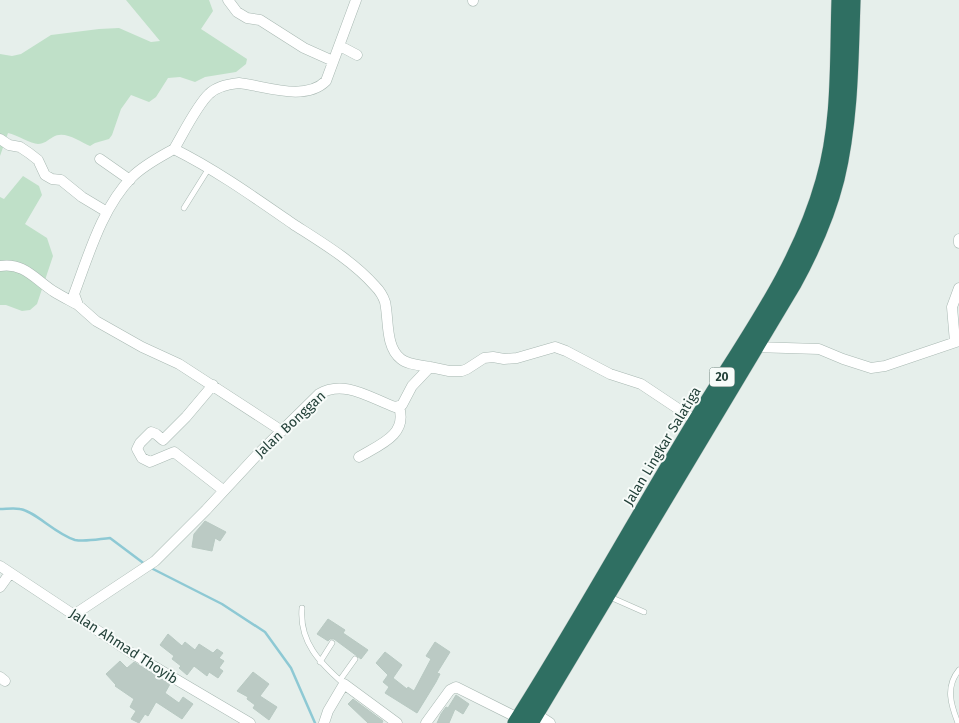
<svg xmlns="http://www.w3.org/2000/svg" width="959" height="723" viewBox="0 0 959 723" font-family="'Fira Sans',sans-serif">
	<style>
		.green { fill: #bfe0c8 }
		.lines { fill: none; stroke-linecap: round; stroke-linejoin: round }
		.stream { stroke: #8ec9d4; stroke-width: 2.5 }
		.building { fill: #bbcac4; stroke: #b8c9c2 }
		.lane-casing { stroke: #a8b8b2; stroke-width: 6 }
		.street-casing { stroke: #a8b8b2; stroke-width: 11 }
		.highway-casing { stroke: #c2cac8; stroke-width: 16 }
		.lane { stroke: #fff; stroke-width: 5 }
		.street { stroke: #fff; stroke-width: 10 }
		.highway { stroke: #2f6f62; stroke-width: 15 }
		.labels { text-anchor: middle; stroke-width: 4; stroke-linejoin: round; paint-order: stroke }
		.shield { fill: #f7fbf9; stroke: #637a73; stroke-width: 1 }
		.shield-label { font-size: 12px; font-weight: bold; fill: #24423a }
		.street-label { font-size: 14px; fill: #24423a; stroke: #f7fbf9 }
	</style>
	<rect width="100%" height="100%" fill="#e6efeb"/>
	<!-- green -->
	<path class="green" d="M126,0h83l4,11 -12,18 46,30 -1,5 -10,8 -31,5 -10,5 -15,-5 -12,1 -12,19 -7,5 -18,-7 -10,14 -9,26 -3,4 -14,4 -5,3c-11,-5 -26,-16 -37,-9 -5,3 -9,7 -15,7 -7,0 -21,-9 -30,-11l-8,23v-102l12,2 9,-2 30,-19 48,-6 20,-1 32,14 9,-1z
		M23,176l16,10 3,9 -17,29 22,14 6,18 -16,48 -7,6 -8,1 -16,-6h-6v-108l4,2z"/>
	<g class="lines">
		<!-- stream -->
		<path class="stream" d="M0,509c6,0 14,-1 20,0 15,2 35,25 55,31 11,2 24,-1 35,-2l36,27
			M151,568l71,36 43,28 26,36 24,55"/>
	</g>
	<!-- building -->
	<path class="building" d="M205,521l21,11 -6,9 -5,-3 -3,13 -20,-4 2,-13z
		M328,619l17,11 -2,3 25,17 -7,9 -27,-20h-4l-2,2 -11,-7z
		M168,634l14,12 3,-4 10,8 4,-6 14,9 4,-4 6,4 -4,5 5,3 -5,7 4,3 -5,7 -9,-6 -2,4 -13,-10 -7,9 -8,-7 2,-2 -9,-7 2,-3 -14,-11z
		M435,642l15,10 -13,21 3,1 -4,8 -19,31 -32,-20 4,-6 -6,-5 5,-7 -12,-12 9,-11 17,13 -9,13 14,11 1,-2 6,4 17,-32 -5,-3z
		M120,661l7,7 7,-6 36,22 -5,9 14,10 4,-6 10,7 -11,15 -26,-17 -8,14 -3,-2 -6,9 -8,-4 5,-8 -6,-4 4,-8 -19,-13 1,-1 -10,-11z
		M253,672l16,12 -9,12 17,11 -8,13 -16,-12 2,-3 -8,-6 1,-2 -11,-6z
		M456,695l13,9 -6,10 -8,-5 -6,14h-12l4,-9 5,-7 2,1z
		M353,699l30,22 -1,2h-14l-20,-19z"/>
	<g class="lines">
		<!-- lane casing -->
		<g class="lane-casing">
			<path id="lane" d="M184,208l25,-40
				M610,597l34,15
				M302,608c-3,34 18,55 42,76
				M320,662l12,-19
				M340,680l15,-21
				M958,723c-7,-18 -13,-36 1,-53"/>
		</g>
		<!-- street casing -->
		<g class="street-casing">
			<path id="street" d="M228,0l9,12 10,6 13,2 44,28 29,13
				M473,0v1
				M340,46l17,9
				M0,139l9,6 11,2 9,6 9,7 7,15 7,4 9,1 21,17 25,15
				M174,149c9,-15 23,-44 35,-55 7,-7 20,-10 30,-11 26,3 66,19 87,-2l30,-81
				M100,159l30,21
				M959,239v4
				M0,266c23,-4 35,13 53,25 8,5 16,9 25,14
				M955,342l-3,-35 7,-19
				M756,347l63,2 24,10 28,9 14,-2 74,-25
				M213,385l-27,32 -23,23 -7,-6 -5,-2 -11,11 -3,6 5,9 8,4 24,-10 49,38
				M282,431l-103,-67 -37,-17 -46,-26 -18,-16 -4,-11c15,-40 28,-86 58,-117 12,-12 28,-20 42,-28 42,21 80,48 119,75 28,18 60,37 82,62 4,4 8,10 10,16 4,17 0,45 16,57 7,6 20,6 29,8
				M359,457c20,-12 49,-22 40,-50
				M0,566l133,88 117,69
				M0,587l10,-14
				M75,614l80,-53 51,-51 51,-55 62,-61c25,-15 51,4 76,13l7,-2 10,-19 18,-19 19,4h13l5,-2 17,-11 9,-1 11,2 13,-1 38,-11 11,4 44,23 31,10 54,36
				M0,677l5,4
				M536,714l14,9
				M324,723l4,-12 16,-27 53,39
				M426,723l24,-33 6,-3 62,31"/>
		</g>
		<!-- highway casing -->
		<g class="highway-casing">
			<path id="highway" d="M515,723c63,-99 120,-203 181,-303 47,-78 102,-150 127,-239 17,-58 14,-121 16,-181
				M531,723l263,-439c18,-33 34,-69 43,-105 14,-59 14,-119 16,-179"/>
		</g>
		<!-- lane -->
		<use href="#lane" class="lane"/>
		<!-- street -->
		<use href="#street" class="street"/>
		<!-- highway -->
		<use href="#highway" class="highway"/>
	</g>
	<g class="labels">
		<!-- shield labels -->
		<rect class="shield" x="709.5" y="367.5" width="25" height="19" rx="4"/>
		<g class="shield-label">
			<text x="722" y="381">20</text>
		</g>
		<!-- street labels -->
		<g class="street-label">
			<text transform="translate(290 424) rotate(-43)" y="5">Jalan Bonggan</text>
			<text transform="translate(662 446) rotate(-59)" y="5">Jalan Lingkar Salatiga</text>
			<text transform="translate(124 646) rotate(33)" y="5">Jalan Ahmad Thoyib</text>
		</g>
	</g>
</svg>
